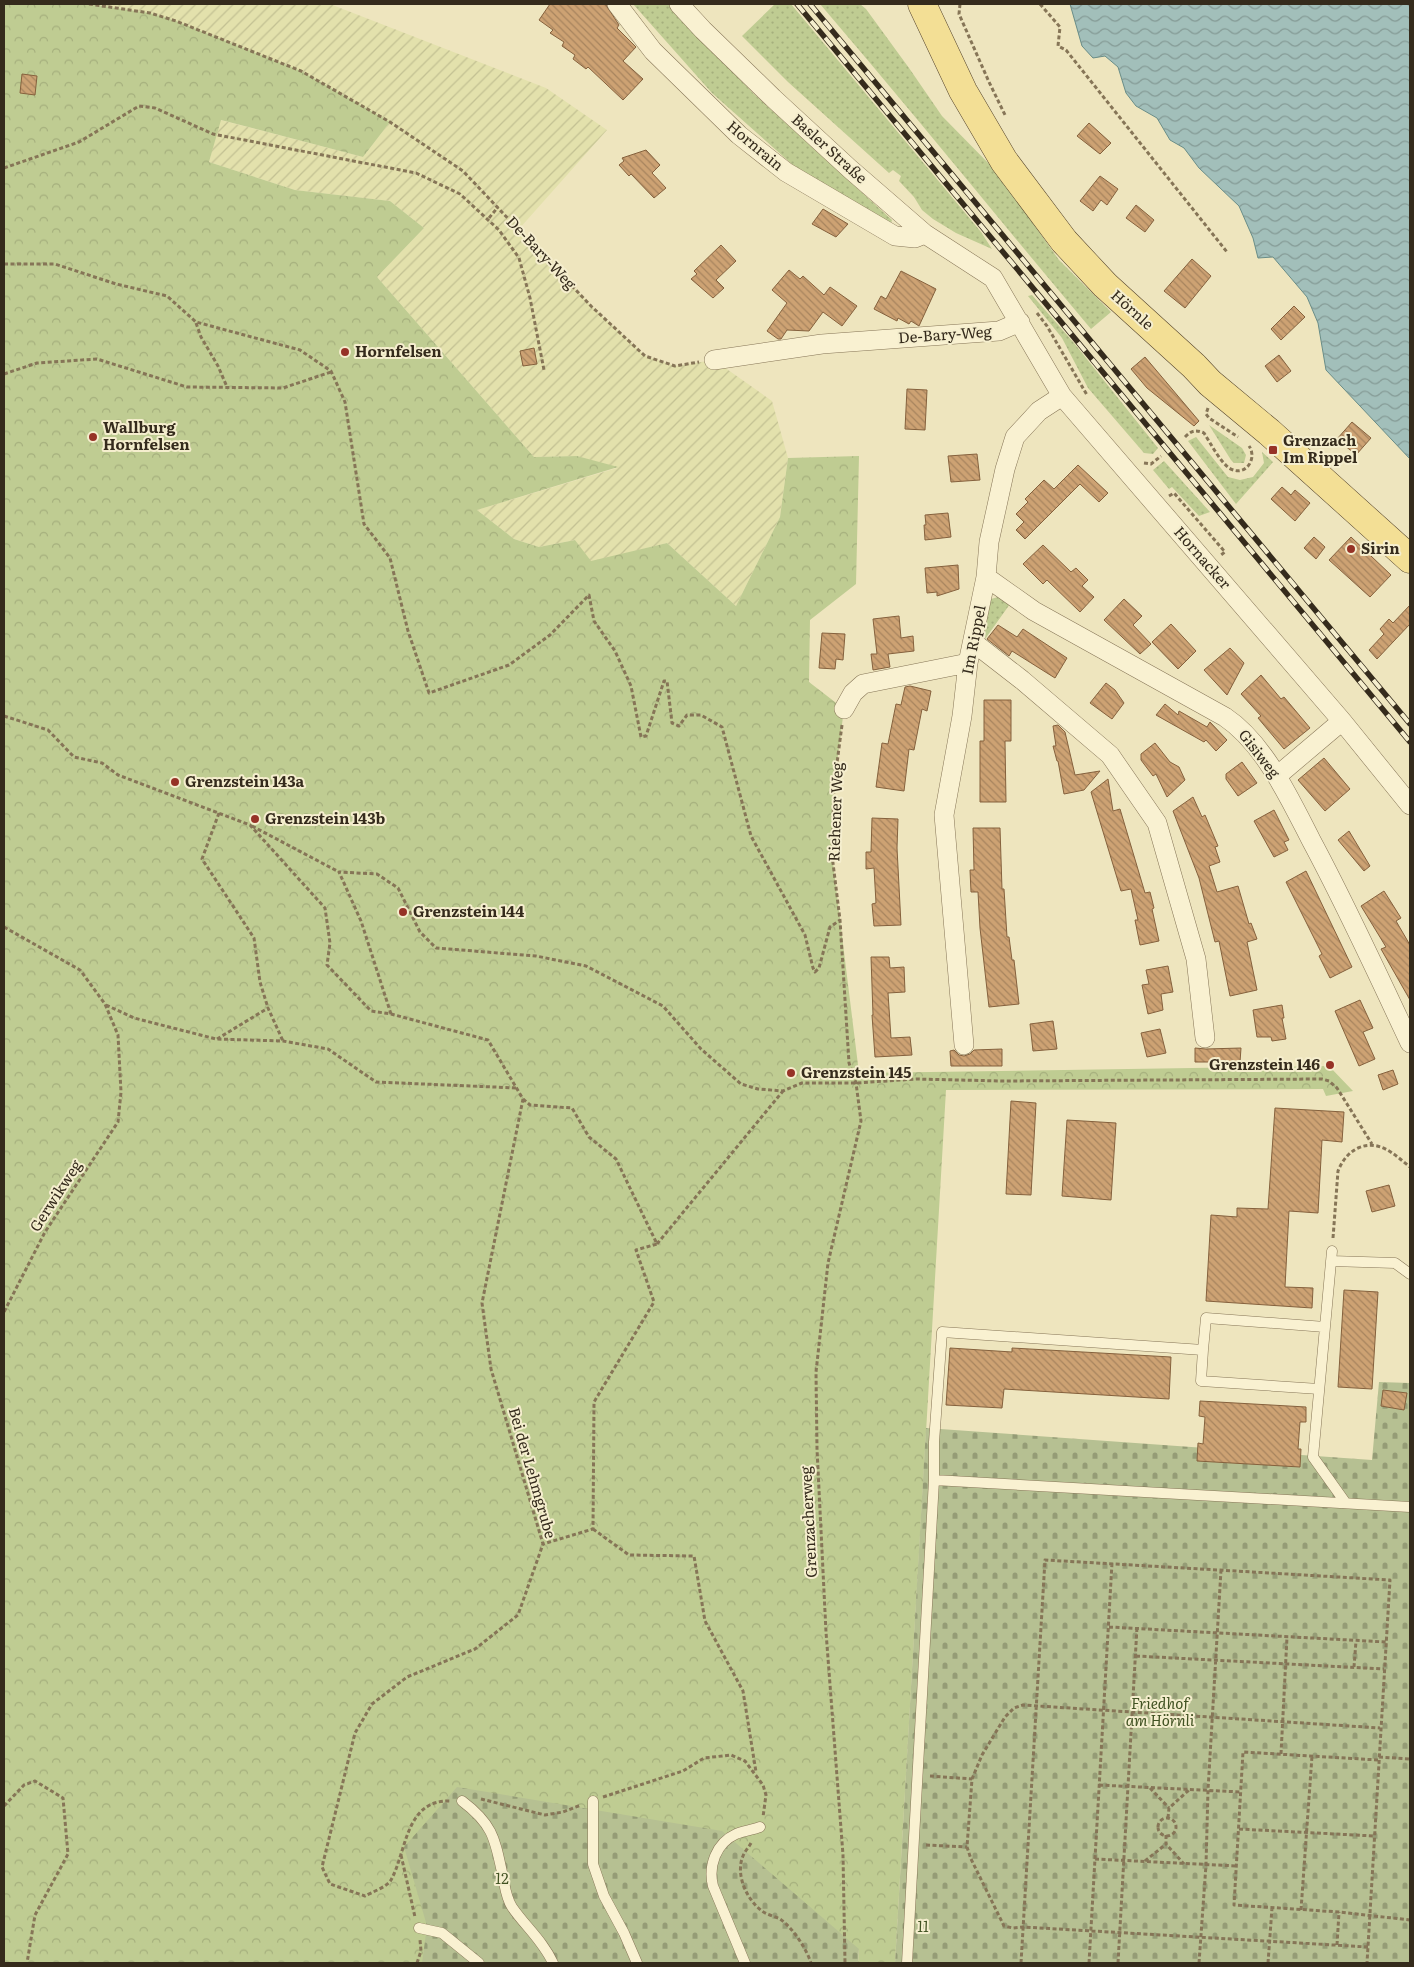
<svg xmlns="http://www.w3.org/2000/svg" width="1414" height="1967" viewBox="0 0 1414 1967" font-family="Literata,serif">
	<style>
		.farmland { fill: url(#farmland-furrows) }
		.grass { fill: url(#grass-dots) }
		.forest { fill: url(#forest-crowns) }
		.cemetery { fill: url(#cemetery-stones) }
		.water { fill: url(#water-waves); stroke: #698d88 }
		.building { fill: url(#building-back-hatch); stroke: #85613d }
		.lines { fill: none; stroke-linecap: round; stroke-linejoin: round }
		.lane-casing { stroke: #867557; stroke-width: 11 }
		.street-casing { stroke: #867557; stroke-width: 20 }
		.primary-casing { stroke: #54432c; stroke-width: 29 }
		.path { stroke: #867557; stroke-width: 3; stroke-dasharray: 4 2.5; stroke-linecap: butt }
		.lane { stroke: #f9f1d1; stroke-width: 10 }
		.street { stroke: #f9f1d1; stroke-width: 19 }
		.primary { stroke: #f3df95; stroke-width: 28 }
		.rail-casing { stroke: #352b1c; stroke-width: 5.5 }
		.rail { stroke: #f5eece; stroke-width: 4; stroke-dasharray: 11; stroke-linecap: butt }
		.poi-dot { fill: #963226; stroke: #f5eece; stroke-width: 2 }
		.labels { text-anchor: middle; stroke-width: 4; stroke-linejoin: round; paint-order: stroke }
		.street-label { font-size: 15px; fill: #352b1c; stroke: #f5eece }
		.poi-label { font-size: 15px; font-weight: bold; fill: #352b1c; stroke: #f5eece; text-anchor: start }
		.park-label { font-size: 15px; font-style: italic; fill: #415222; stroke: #f5eece }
	</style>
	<defs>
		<pattern id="farmland-furrows" width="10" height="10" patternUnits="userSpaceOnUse" patternTransform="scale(1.25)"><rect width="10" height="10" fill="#e3e1ac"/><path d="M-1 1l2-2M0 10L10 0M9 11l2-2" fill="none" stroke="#c3c193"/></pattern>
		<pattern id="grass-dots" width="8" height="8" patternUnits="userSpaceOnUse" patternTransform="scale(1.25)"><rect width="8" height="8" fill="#bfcc92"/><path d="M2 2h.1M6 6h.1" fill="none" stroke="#a5af7d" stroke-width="1.8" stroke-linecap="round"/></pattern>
		<pattern id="forest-crowns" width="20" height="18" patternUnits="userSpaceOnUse" patternTransform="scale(1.25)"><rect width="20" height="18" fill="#bfcc92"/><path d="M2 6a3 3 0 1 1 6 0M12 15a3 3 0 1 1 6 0" fill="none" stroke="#a5af7d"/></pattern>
		<pattern id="cemetery-stones" width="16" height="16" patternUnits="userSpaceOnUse" patternTransform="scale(1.25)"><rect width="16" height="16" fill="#b6c092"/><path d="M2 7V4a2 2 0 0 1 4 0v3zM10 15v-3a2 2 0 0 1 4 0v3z" fill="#959c76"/></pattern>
		<pattern id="water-waves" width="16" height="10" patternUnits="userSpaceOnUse" patternTransform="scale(1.25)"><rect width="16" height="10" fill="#a2bfba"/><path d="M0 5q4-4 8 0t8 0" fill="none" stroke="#859b96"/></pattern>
		<pattern id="building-back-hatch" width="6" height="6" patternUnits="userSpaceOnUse" patternTransform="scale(1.25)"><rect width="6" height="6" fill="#cda273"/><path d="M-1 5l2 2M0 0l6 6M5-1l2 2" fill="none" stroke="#a7845e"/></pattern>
	</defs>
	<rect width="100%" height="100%" fill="#eee5be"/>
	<!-- farmland -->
	<path class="farmland" d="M90,4h240l216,84 61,42 -88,99 72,77 54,50 30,10 39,-6 58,41 16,57 -8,59 -44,89 -69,-63 -76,19 -16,-22 -36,7 -25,-8 -37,-29 140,-42 -40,-12 -43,1 -157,-180 47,-49 -34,-27 -95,-11 -86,-28 11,-42 143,37 27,-35 -89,-51 -125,-50 -26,-8z"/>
	<!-- grass -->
	<path class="grass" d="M633,4h36l84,89 139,127 -1,3 -87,-48 -92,-82z
		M775,4h16l190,228 11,17 -36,-16 -23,-14 -11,-9 -8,-13 -15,-16 2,-5 -8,-6 -4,3 -101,-91 -46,-46z
		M820,4h40l6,5 43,59 33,48 54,55 63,89 52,52 -20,17c-91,-108 -179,-218 -271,-325z
		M1032,295l42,48 84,105 -5,6 -9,-1 -56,-65 -26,-50 -34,-42z
		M1209,425l33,23 4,7 -2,8h-10l-3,-3z
		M1196,437l32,40 12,3 13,-3 11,-14 -2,-11 11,10 -37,42 -48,-63z
		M1164,461l46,51 -11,4 -27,-29 -3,2 -16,-19z
		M998,597l12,7 -25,35 -4,-7 10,-33z"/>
	<!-- forest -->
	<path class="forest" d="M4,4h86l60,9 26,8 125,50 89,51 -27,35 -142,-37 -12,42 86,28 95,11 34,27 -47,49 157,180 43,-1 41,11 -141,43 37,29 25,8 36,-7 16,21 76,-18 69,63 44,-89 8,-59 71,-2 -3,128 -46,36 -1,62 35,27 -10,77 -2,69 27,218 470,-7 24,25 -27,5 -3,-7 -377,1 -51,873h-37l1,-14 -413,14h-442z"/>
	<!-- cemetery -->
	<path class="cemetery" d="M1379,1382l31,1v580h-515l31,-535 446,32z
		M457,1787l265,44 137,118 -1,14h-436l5,-37 -23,-79z"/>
	<!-- water -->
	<path class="water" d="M1070,4h340v455l-84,-89 -8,-47 -11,-26 -34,-40 -15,1 -5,-20 -14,-32 -40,-38 -15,-20 -14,-8 -13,-22 -21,-12 -10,-13 -8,-26 -13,-11 -12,2 -11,-12z"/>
	<!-- building -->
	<path class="building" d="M550,4h54l2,1 13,20 -2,3 19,19 -13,14 20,18 -20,21 -35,-33 -2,2 -13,-10 2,-4 -13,-9 2,-4 -14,-9 3,-3 -14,-10z
		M22,74l15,2 -2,19 -15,-2z
		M1089,123l22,20 -11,11 -23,-18z
		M646,150l14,15 -8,8 14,15 -12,10 -23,-24 -2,2 -10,-11 5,-4 -2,-3z
		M1100,176l18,13 -11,16 -6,-5 -8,11 -13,-10z
		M1136,205l18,15 -9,12 -19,-14z
		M823,209l25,15 -12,13 -24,-13z
		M721,245l15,16 -20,19 8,8 -11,10 -22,-19 6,-5 -3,-3z
		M1192,259l19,17 -26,32 -21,-17z
		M789,270l11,9 3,-3 21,19 6,-8 27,19 -15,20 -19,-14 -14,19 -22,-1 -6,9h-3l-11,-8 20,-28 -15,-13z
		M901,271l35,18 -17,37 -8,-5 -2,3 -11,-6 -1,3 -23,-12 7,-13 5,3z
		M1294,306l11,11 -24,23 -10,-11z
		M534,348l3,16 -14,2 -3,-15z
		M1279,355l12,16 -14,11 -12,-16z
		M1145,357l54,64 -5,5 -47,-38 -16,-19z
		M907,389l20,1 -2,40 -20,-1z
		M1352,422l19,16 -15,17 -19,-16z
		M977,454l3,26 -29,2 -3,-26z
		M1078,465l30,28 -9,9 -19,-18 -55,55 -9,-9 8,-8 -8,-8 12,-12 -3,-3 19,-19 10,9z
		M1282,487l9,8 4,-5 15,13 -15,18 -24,-22z
		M948,513l3,24 -26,3 -1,-15h2l-1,-10z
		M1314,537l11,10 -9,12 -12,-11z
		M1351,537l40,38 -21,22 -41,-37z
		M1043,545l28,27 5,-4 12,12 -6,6 12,11 -14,15 -33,-32 -4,4 -20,-20z
		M958,565l1,24 -22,7v-4l-10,1 -2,-25z
		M1124,599l18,17 -9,9 18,19 -11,10 -36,-34z
		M1410,605v19l-33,35 -8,-9 15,-16 -4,-5 9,-10 4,4z
		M899,616l2,22 12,-2 1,15 -26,3 2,13 -17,3 -2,-16h6l-4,-35z
		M1171,624l25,27 -18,18 -26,-27z
		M998,625l19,12 6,-8 44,29 -12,20 -43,-27 -3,5 -22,-17z
		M822,633l23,1 -2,26 -7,-1 -1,10 -16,-1z
		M1230,648l14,15 -17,32 -23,-25z
		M1261,675l20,24 3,-2 26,31 -26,21 -26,-31 3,-2 -20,-22z
		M1106,683l9,7 9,13 -12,16 -22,-16z
		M910,686l21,5 -4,20 -5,-2 -8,41 -5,-1 -5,42 -28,-4 6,-44 6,1 8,-40 5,1 4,-18z
		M984,700h27v41h-6l1,61h-26v-61h4z
		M1165,704l13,11 1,-4 28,16 3,-5 17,18 -11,11 -10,-11 -2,2 -48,-27z
		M1058,725l7,7 10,43 25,-4 -16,19 -20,4 -6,-33h-1l-4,-15h3l-3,-20z
		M1155,743l15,19 9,5 6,13 -18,17 -11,-23 -3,2 -12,-16v-6z
		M1324,758l26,31 -25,22 -27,-31z
		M1242,762l15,21 -19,13 -12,-17v-5z
		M1108,779l5,32 7,-2 25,84 5,-1 4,16 -2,1 7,32 -19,4 -5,-25h3l-7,-31 -10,2 -30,-99z
		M1193,797l9,20 3,-2 13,31 -3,1 5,15 -11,4 8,26 21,-6 11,38 2,-1 6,16 -10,3 10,48 -27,6 -11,-55 -4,1 -16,-64 -26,-67z
		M1274,810l15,30 -5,2 4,8 -14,7 -20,-36z
		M872,818l26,1 -1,29 4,77 -27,1 -2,-22 4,-1 -2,-35 -8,1v-17h5z
		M973,828h27l2,61h2l3,48h2l3,23h2l5,44 -30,3 -9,-79 -2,-36h-7l-1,-22h4z
		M1349,831l21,35 -6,5 -26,-31z
		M1306,871l46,96 -22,11 -11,-22 3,-2 -36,-72z
		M1384,891l17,27 -5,3 14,24v55l-29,-51 5,-2 -25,-41z
		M871,957h18l1,11 14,-1 1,25 -17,1 3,45 19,-1 2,18 -37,2 -3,-42h1z
		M1168,966l5,26 -12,2 2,16 -15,4 -6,-29 7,-1 -3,-14z
		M1360,1000l13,28 -10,4 12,27 -16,7 -24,-55z
		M1282,1005l2,13h-2l4,21 -14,2 -1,-4h-14l-4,-27z
		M1053,1021l4,28 -24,2 -3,-27z
		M1160,1029l6,24 -19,4 -6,-24z
		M1195,1048l11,1 35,-1 -1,14h-45z
		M1002,1049v17h-51l-1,-15 4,-1 5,5 5,1 6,-2 4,-4z
		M1393,1070l5,14 -15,6 -5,-15z
		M1011,1101l25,2 -5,92 -25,-1z
		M1275,1108l69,4 -2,30 -20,-2 -4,73 -29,-2 -4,76 28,1 -1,20 -106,-7 5,-86 26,2v-9l31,1z
		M1067,1120l49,3 -5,77 -49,-4z
		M1389,1185l6,21 -23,6 -6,-21z
		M1344,1290l34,2 -6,97 -34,-2z
		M950,1348l62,4v-4l159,9 -2,42 -165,-10 -2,19 -56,-3z
		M1383,1390l24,3 -3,17 -23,-4z
		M1200,1401l106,6v15h-6l-2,27h3l-1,18 -103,-6 1,-18 5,1 2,-27 -6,-1z"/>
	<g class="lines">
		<!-- lane casing -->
		<g class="lane-casing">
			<path id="lane" d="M1332,1251l-19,206 32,45
				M1331,1261l64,2 15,11
				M1203,1350l3,-32 119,9
				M934,1480v-38l8,-110 261,18 -2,31 118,8
				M462,1801c32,24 33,39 41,76 2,10 3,21 9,30 13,19 31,34 41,56
				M593,1801v63l11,32 20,37 13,30
				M419,1928l23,5 37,30
				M745,1963l-32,-77c-5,-20 3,-43 23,-52 7,-3 16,-4 24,-7
				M907,1963l27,-483 476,27"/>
		</g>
		<!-- street casing -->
		<g class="street-casing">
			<path id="street" d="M617,4l36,47 86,84 47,37 109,64 20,2 10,-4
				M679,4l24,26 70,68 77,71 75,65 68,44 69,118 280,325 68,84
				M714,360l108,-16 177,-13 21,-9
				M986,577l48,34 191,106c39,26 65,82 86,123 36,67 67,135 99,203
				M973,642l49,38 88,75 47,68 39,136 9,79
				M844,709l9,-16 10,-9 105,-21
				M1277,776l65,-55
				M964,1045l-20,-230 18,-99 6,-53 18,-86 3,-35 16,-73 10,-32 24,-26 23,-15"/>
		</g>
		<!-- primary casing -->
		<g class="primary-casing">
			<path id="primary" d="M922,4l41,87 41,70 60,80 41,44 89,81 16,17 59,49 141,127"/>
		</g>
		<!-- path -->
		<path class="path" d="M89,4l61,9 26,8 125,50 89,51 73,49 128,135 54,50 30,10 24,-4
			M960,4l-1,10 30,68 17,35
			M1040,4l20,23 -2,19 8,4 161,202
			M4,168l75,-26 60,-36 16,2 58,26 203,39 44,21 39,36 20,28 11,40 14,72
			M489,218l9,-11
			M4,264h51l61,20 51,12 29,26 104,28 31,21 14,31 19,122 26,34 18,73 21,62 80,-28 41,-30 39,-40 5,26 21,30 16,35 10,51 5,-1 18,-55h3l5,42 7,3 8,-11h14l21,12 29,109 54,99 8,33 2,4 4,-4 11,-41 10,-7
			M1037,313l10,13 40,69
			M196,323l5,14 17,29 9,21
			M4,374l33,-11 60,-4 90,28 96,1 48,-16
			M1208,408l-2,6 3,4 29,19
			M1185,437c6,-6 10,-8 19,-4 7,11 15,27 25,35 16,10 29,-9 20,-22
			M1144,463l7,1 10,-8
			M1169,496l5,-3 6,7 45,52 -4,3
			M4,716l44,14 26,27 28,6 16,12 132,50 75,83 5,35 -3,22 44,46 20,3 97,26 35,59 -41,204 9,66 52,175 -25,71 -43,34 -68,28 -35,27 -17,29 -33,134 8,17 35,12c7,-4 22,-9 26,-16 16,-29 14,-81 60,-79
			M842,725l-8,61 -2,69 8,65 9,143 7,20 5,38 -33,142 -12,109 1,77 9,183 17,223 2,108
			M219,813l-17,46 52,79 6,44 8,26
			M252,826l87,46
			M4,927l76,43 25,34 13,31 3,57 -3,30 -73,110 -41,80
			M106,1005l28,13 82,21 67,2 45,8 48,33 141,6
			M391,1014l-30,-93 -22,-49 38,2 21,14 22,44 16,16 100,8 50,10 77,40 38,43 40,35 17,5 25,2 19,-8h54l60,-4 87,2 319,-2 7,2 8,7 35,56
			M217,1039l51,-31 15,33
			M523,1099l7,6 42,3 17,29 27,22 41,85 -21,6 18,52 -60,100 -1,127 -50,15
			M1333,1238l5,-67c4,-10 10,-18 20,-23 21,-9 36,6 52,19
			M657,1244l126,-153
			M593,1529l36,26 65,1 11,65 38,70 13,81
			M1109,1627l277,15
			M1136,1656l248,13
			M1354,1667l2,-26
			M1281,1754l6,-117
			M1379,1757l31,2
			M1378,1760l-135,-8 -9,153 105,7 71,8
			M930,1776l42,3
			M1099,1785l142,7
			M1150,1788l19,20
			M603,1797l80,-26 21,-13 27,-3 14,6 18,24 3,10 -3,22
			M481,1799l64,16 18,-3 18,-7
			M4,1806l20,-21 11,-4 28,17 5,56 -33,61 -8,48
			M1168,1818l1,-10 20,-18
			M1158 1827a9 9 0 1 1 18 0a9 9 0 1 1-18 0Z
			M1239,1829l135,7
			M1166,1835v9l18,20
			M751,1843c-2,4 -6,8 -8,13 -8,19 4,44 19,55 5,4 12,5 18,8 13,9 26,29 31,44
			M926,1845l41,2
			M401,1855l14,62
			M1095,1859l142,7
			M1145,1861l21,-17
			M1301,1910l11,-154
			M1337,1945l2,-33
			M1368,1947l-344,-20 -11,1 -9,-2 -33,-67 -4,-12 5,-68 10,-24 23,-38 9,-9 9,-3 357,23
			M417,1963l4,-12 -1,-11
			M1021,1963l24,-403 345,20 -23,383
			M1089,1963l23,-400
			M1118,1963l19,-336
			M1199,1963l7,-98 2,-75 13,-220
			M1268,1963l4,-55"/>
		<!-- lane -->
		<use href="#lane" class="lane"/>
		<!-- street -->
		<use href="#street" class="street"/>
		<!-- primary -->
		<use href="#primary" class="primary"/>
		<!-- rail casing -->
		<g class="rail-casing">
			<path id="rail" d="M797,4l613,738
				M810,4l600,720"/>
		</g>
		<!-- rail -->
		<use href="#rail" class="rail"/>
	</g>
	<!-- markers -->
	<g class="poi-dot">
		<circle cx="345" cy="352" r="5"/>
		<circle cx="93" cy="437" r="5"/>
		<rect x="1268" y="445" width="10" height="10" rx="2.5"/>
		<circle cx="1351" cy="549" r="5"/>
		<circle cx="175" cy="782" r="5"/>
		<circle cx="255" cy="819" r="5"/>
		<circle cx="403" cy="912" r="5"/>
		<circle cx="1330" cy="1065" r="5"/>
		<circle cx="791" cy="1073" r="5"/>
	</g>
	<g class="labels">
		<!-- street labels -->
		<g class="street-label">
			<text transform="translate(755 146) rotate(40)" y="5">Hornrain</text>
			<text transform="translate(829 149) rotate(42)" y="5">Basler Straße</text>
			<text transform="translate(541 253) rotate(47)" y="5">De-Bary-Weg</text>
			<text transform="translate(1132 310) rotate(42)" y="5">Hörnle</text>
			<text transform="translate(945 335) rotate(-4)" y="5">De-Bary-Weg</text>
			<text transform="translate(1202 558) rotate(49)" y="5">Hornacker</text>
			<text transform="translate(974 640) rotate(-79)" y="5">Im Rippel</text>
			<text transform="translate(1259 754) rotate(52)" y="5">Gisiweg</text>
			<text transform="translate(836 812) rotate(-88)" y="5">Riehener Weg</text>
			<text transform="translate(56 1196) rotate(-57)" y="5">Gerwikweg</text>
			<text transform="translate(532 1473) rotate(74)" y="5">Bei der Lehmgrube</text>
			<text transform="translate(809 1522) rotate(-93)" y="5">Grenzacherweg</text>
		</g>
		<!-- poi labels -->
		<g class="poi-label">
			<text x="355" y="357">Hornfelsen</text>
			<text x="103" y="433">Wallburg<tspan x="103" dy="17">Hornfelsen</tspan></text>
			<text x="1283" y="446">Grenzach<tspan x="1283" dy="17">Im Rippel</tspan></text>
			<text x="1361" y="554">Sirin</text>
			<text x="185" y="787">Grenzstein 143a</text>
			<text x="265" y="824">Grenzstein 143b</text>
			<text x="413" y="917">Grenzstein 144</text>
			<text x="1320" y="1070" text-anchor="end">Grenzstein 146</text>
			<text x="801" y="1078">Grenzstein 145</text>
		</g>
		<!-- park labels -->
		<g class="park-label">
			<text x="1160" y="1709">Friedhof<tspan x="1160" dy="17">am Hörnli</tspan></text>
			<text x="502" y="1884">12</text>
			<text x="923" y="1932">11</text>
		</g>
	</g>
	<!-- border -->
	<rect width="1414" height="1967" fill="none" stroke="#352b1c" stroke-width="10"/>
</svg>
